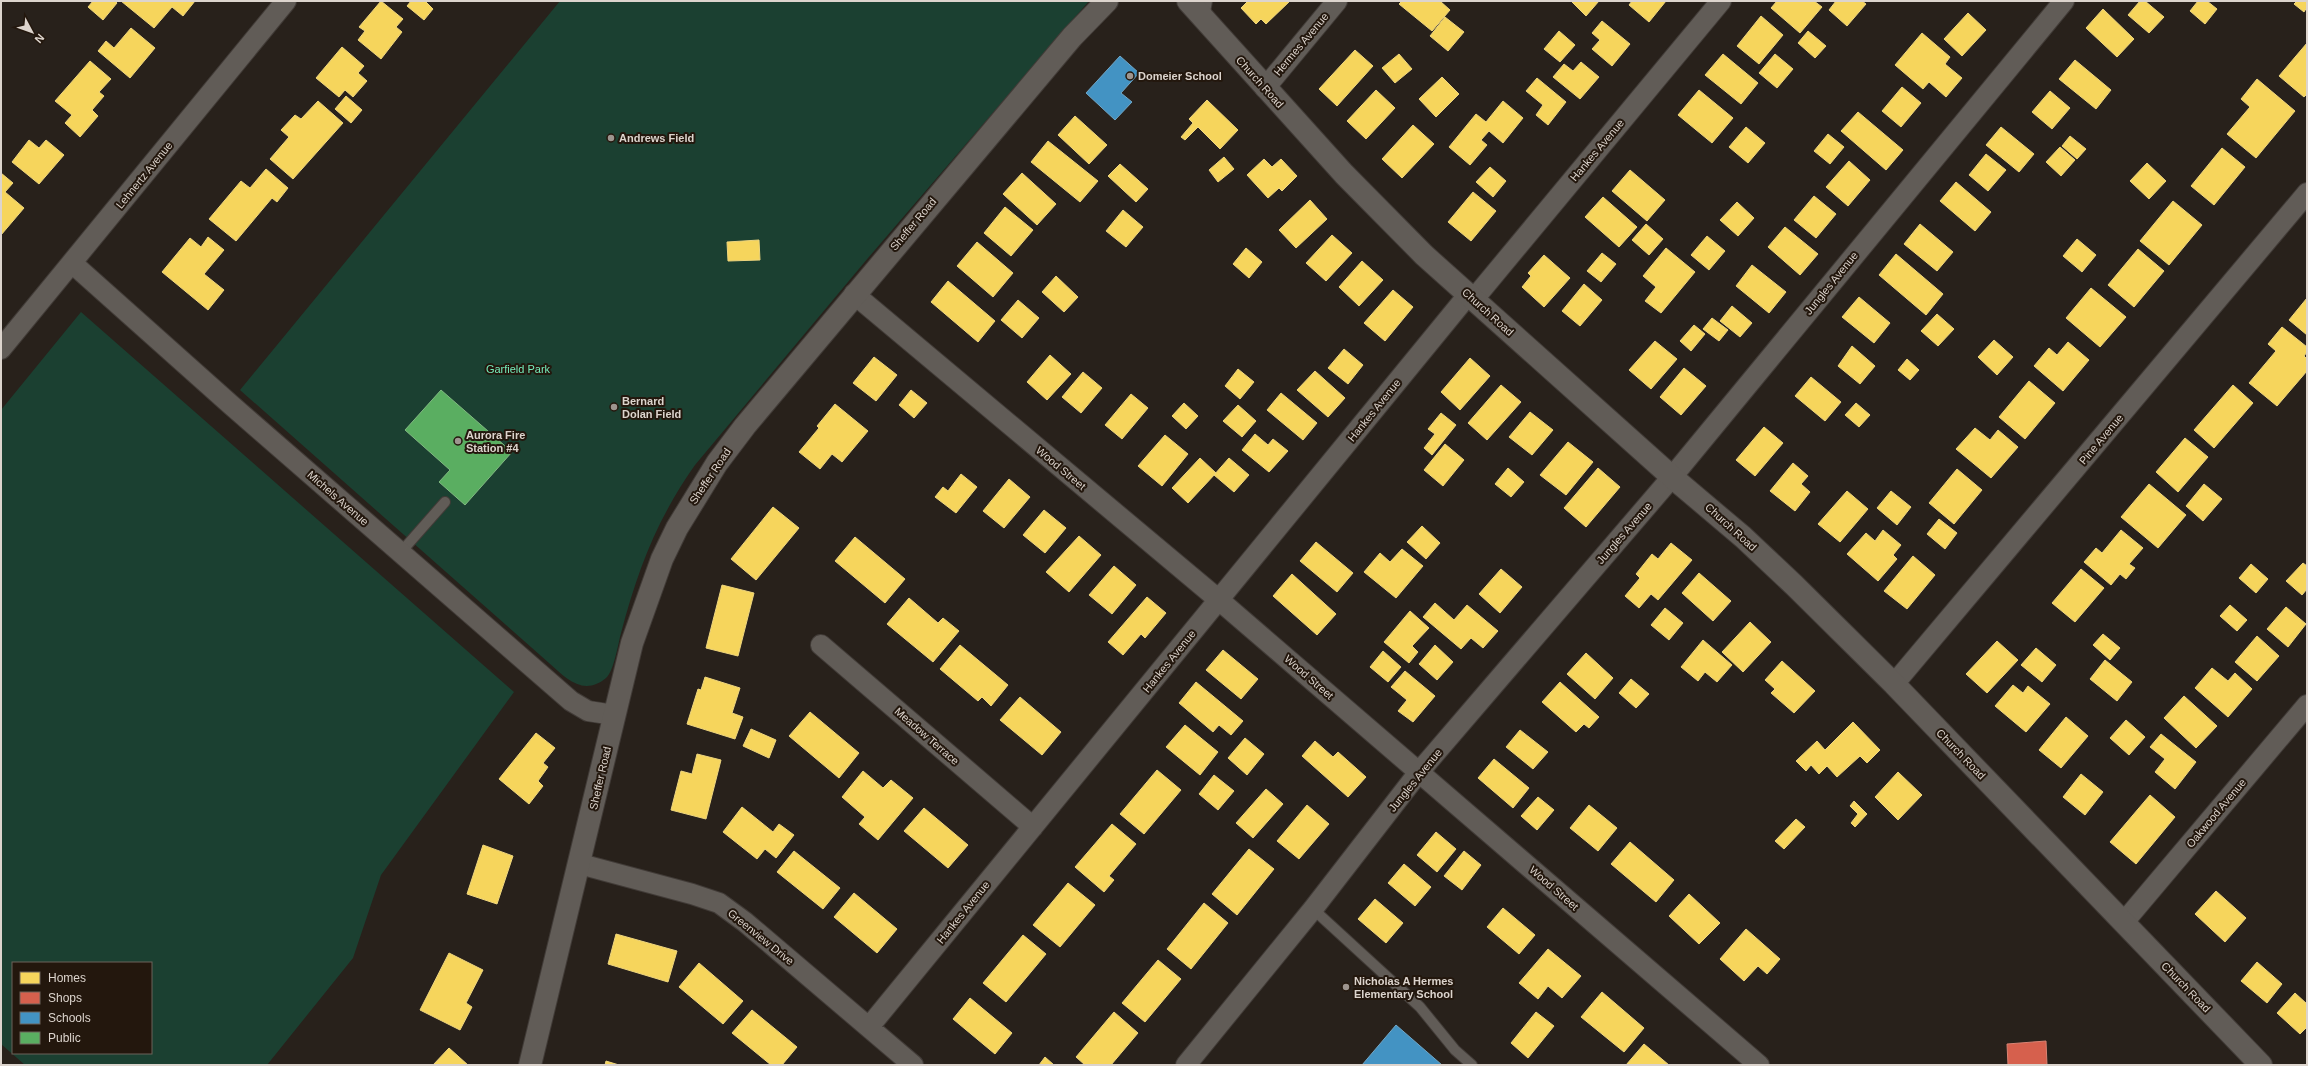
<svg xmlns="http://www.w3.org/2000/svg" width="2308" height="1066" viewBox="0 0 2308 1066" font-family="Helvetica,sans-serif">
	<style>
		.green { fill: #1b4031; fill-rule: evenodd }
		.homes { fill: #f6d55c; stroke: #eed57e }
		.shops { fill: #d6604d; stroke: #d88373 }
		.schools { fill: #4393c3; stroke: #71a6c6 }
		.public { fill: #5aae61; stroke: #81b981 }
		.lines { fill: none; stroke-linecap: round; stroke-linejoin: round }
		.service-casing { stroke: #413b37; stroke-width: 12 }
		.minor-casing { stroke: #413b37; stroke-width: 22 }
		.tertiary-casing { stroke: #413b37; stroke-width: 24 }
		.service { stroke: #615c57; stroke-width: 10 }
		.minor { stroke: #615c57; stroke-width: 20 }
		.tertiary { stroke: #615c57; stroke-width: 22 }
		.poi-dot { fill: #9d958f; stroke: #23170d; stroke-width: 1.5 }
		.labels { text-anchor: middle; stroke-width: 4; stroke-linejoin: round; paint-order: stroke }
		.street-label { font-size: 11px; fill: #dcd4cd; stroke: #23170d }
		.poi-label { font-size: 11px; font-weight: bold; fill: #dcd4cd; stroke: #23170d; text-anchor: start }
		.park-label { font-size: 11px; fill: #76edbc; stroke: #23170d }
	</style>
	<rect width="100%" height="100%" fill="#28211b"/>
	<!-- green -->
	<path class="green" d="M560,1h529l-221,257 -173,207c-38,54 -57,104 -74,168 -3,11 -7,38 -15,45 -23,19 -40,0 -57,-15l-309,-273z
		M81,312l433,380 -133,183 -28,83 -86,107h-242l-24,-21v-634zM13,963h138v90h-138z"/>
	<!-- homes -->
	<path class="homes" d="M93,1h22l2,2 -14,17 -15,-13z
		M121,1h74l-12,15 -11,-9 -18,21z
		M381,1l22,18 -7,8 6,5 -21,27 -23,-19 7,-9 -6,-4z
		M411,1h14l8,8 -9,11 -17,-14z
		M1248,1h42l-24,23 -5,-5 -5,5 -15,-16z
		M1402,1h38l10,9 -18,21 -33,-27z
		M1571,1h28l-13,15z
		M1632,1h34l-17,21 -20,-17z
		M1777,1h37l8,6 -22,26 -29,-25z
		M1836,1h26l4,3 -19,22 -18,-16z
		M2140,1h5l19,16 -15,16 -21,-18z
		M2198,1h9l10,8 -12,15 -15,-13z
		M2297,1h10v6l-3,5 -10,-8z
		M2103,9l31,30 -17,18 -31,-29z
		M1968,13l18,17 -24,26 -18,-17z
		M1761,16l22,19 -24,29 -22,-18z
		M1445,17l19,15 -16,19 -18,-15z
		M1602,21l28,23 -18,22 -20,-17 8,-9 -8,-7z
		M131,28l24,20 -25,30 -32,-27 8,-10 8,7z
		M1559,31l16,14 -15,17 -16,-13z
		M1808,31l18,15 -11,12 -17,-15z
		M1922,33l28,24 -5,7 17,14 -16,19 -17,-15 -6,7 -28,-24z
		M2307,43v51l-3,3 -25,-21z
		M342,47l22,19 -6,7 9,8 -14,16 -8,-7 -6,7 -23,-19z
		M1355,50l18,16 -36,40 -18,-17z
		M1399,54l13,15 -17,14 -13,-15z
		M1723,54l35,29 -17,21 -36,-29z
		M1775,54l18,15 -16,19 -18,-15z
		M2075,60l36,30 -15,19 -37,-30z
		M90,61l21,18 -12,13 5,4 -12,14 6,6 -18,21 -15,-14 7,-8 -17,-14z
		M1581,62l18,15 -19,22 -27,-22 11,-13 9,7z
		M1442,77l17,17 -23,23 -17,-18z
		M1537,78l29,24 -18,23 -12,-10 7,-10 -17,-14z
		M2257,79l38,32 -39,47 -29,-24 23,-27 -9,-8z
		M1902,87l19,16 -20,24 -19,-16z
		M1376,90l19,18 -29,31 -19,-18z
		M1699,90l34,28 -21,25 -34,-28z
		M2050,91l20,17 -18,21 -20,-17z
		M346,96l16,14 -11,13 -16,-14z
		M1207,100l31,30 -18,19 -22,-22 -13,13 -4,-3 12,-14 -4,-4z
		M318,101l25,22 -50,56 -23,-20 19,-22 -8,-7 14,-15 6,4z
		M1503,101l20,17 -20,25 -14,-12 -8,9 6,5 -17,20 -21,-18 27,-33 10,8z
		M1858,112l45,38 -17,20 -45,-39z
		M1075,116l32,29 -18,19 -31,-29z
		M1413,125l21,19 -32,34 -20,-19z
		M1746,127l19,16 -17,20 -19,-16z
		M2001,127l33,27 -15,18 -33,-27z
		M1828,134l16,13 -14,17 -16,-13z
		M2070,136l16,13 -9,10 -15,-13z
		M29,140l10,8 7,-8 18,15 -25,29 -27,-22z
		M1048,141l50,40 -18,21 -49,-40z
		M2060,147l15,13 -14,16 -15,-14z
		M2222,148l23,19 -31,38 -23,-19z
		M1986,154l20,16 -18,21 -19,-16z
		M1224,157l10,12 -16,13 -9,-12z
		M1264,159l8,8 9,-8 16,17 -15,15 -3,-3 -11,10 -21,-23z
		M1849,161l21,19 -22,26 -22,-19z
		M2147,163l19,18 -17,18 -19,-18z
		M1120,164l28,25 -12,13 -28,-26z
		M1490,167l16,14 -13,16 -17,-15z
		M266,169l22,19 -11,14 -5,-4 -36,43 -27,-22 32,-38 9,7z
		M1630,170l35,30 -18,21 -35,-30z
		M1,173l12,10 -8,9 19,16 -23,27z
		M1022,173l34,31 -19,21 -34,-31z
		M1956,182l35,30 -16,19 -35,-30z
		M1473,192l23,19 -25,30 -23,-19z
		M1814,196l22,18 -20,24 -22,-18z
		M1603,197l34,30 -18,20 -34,-30z
		M1310,200l17,19 -31,29 -17,-18z
		M2173,201l29,24 -33,40 -29,-24z
		M1737,202l17,16 -16,18 -18,-16z
		M1005,207l28,23 -22,26 -27,-23z
		M1123,210l20,17 -17,20 -20,-16z
		M1646,224l17,15 -14,16 -17,-15z
		M1920,224l33,28 -16,19 -33,-27z
		M1785,227l33,27 -18,21 -32,-28z
		M1332,235l20,18 -26,28 -20,-18z
		M1707,236l18,15 -16,19 -18,-15z
		M208,237l16,13 -20,24 20,16 -16,20 -46,-38 28,-34 11,9z
		M2077,239l19,16 -14,17 -19,-16z
		M759,240l1,20 -32,1 -1,-19z
		M977,242l36,31 -20,24 -36,-31z
		M1246,248l16,14 -13,16 -16,-14z
		M1666,248l29,24 -34,41 -16,-12 11,-14 -13,-11z
		M2138,249l26,22 -30,36 -26,-22z
		M1602,253l14,11 -15,18 -14,-11z
		M1896,254l47,40 -17,21 -47,-40z
		M1544,255l26,23 -26,29 -22,-20 9,-11 -3,-3z
		M1362,261l21,19 -24,26 -20,-19z
		M1752,265l34,27 -17,21 -33,-27z
		M1056,276l22,21 -14,15 -22,-20z
		M948,281l47,40 -17,21 -47,-40z
		M1584,284l18,16 -22,26 -18,-15z
		M2091,288l35,29 -26,30 -34,-29z
		M1393,290l20,17 -28,34 -21,-18z
		M1859,297l31,26 -16,20 -32,-26z
		M2307,298v37l-18,-15z
		M1018,300l21,18 -17,20 -21,-18z
		M1732,306l20,17 -12,14 -20,-16z
		M1937,314l17,15 -16,17 -17,-15z
		M1712,318l16,12 -9,11 -16,-12z
		M1694,325l11,9 -14,17 -11,-10z
		M2282,327l25,20v5l-3,4 3,3v12l-30,35 -28,-23 27,-32 -8,-7z
		M1994,340l19,17 -16,18 -19,-18z
		M1655,341l22,18 -26,30 -22,-19z
		M2068,342l21,18 -26,31 -29,-25 15,-18 8,7z
		M1852,346l23,20 -15,18 -22,-18z
		M1344,349l19,16 -15,19 -20,-16z
		M1050,355l21,19 -24,26 -20,-18z
		M874,357l23,18 -21,26 -23,-18z
		M1470,358l20,18 -30,34 -19,-18z
		M1907,359l12,11 -9,10 -12,-10z
		M1684,368l22,18 -25,29 -21,-18z
		M1238,369l16,13 -14,17 -15,-13z
		M1315,371l30,27 -17,19 -31,-27z
		M1083,372l19,16 -21,25 -19,-16z
		M1811,377l30,25 -16,19 -30,-25z
		M2029,381l26,22 -30,36 -26,-22z
		M1501,385l20,17 -34,38 -19,-17z
		M2233,385l20,18 -39,45 -20,-18z
		M911,390l16,13 -13,15 -15,-13z
		M1281,393l36,30 -14,17 -36,-30z
		M1131,394l17,14 -26,31 -17,-14z
		M1184,403l14,13 -12,13 -14,-13z
		M1856,403l14,12 -11,12 -14,-12z
		M835,404l33,27 -26,31 -10,-8 -12,15 -21,-17 20,-24 -2,-2z
		M1238,405l18,16 -14,16 -19,-16z
		M1530,412l23,18 -21,25 -23,-18z
		M1441,413l15,12 -24,30 -8,-7 11,-14 -7,-5z
		M1764,427l19,16 -28,33 -19,-16z
		M1975,428l15,12 8,-10 20,17 -27,31 -35,-29z
		M1255,434l13,11 5,-6 15,12 -19,21 -27,-22z
		M1165,435l23,19 -26,32 -24,-20z
		M2185,438l23,19 -30,35 -22,-20z
		M1568,442l25,20 -27,33 -26,-20z
		M1445,444l19,16 -21,26 -19,-16z
		M1200,458l16,15 -28,30 -16,-15z
		M1229,458l20,17 -15,17 -20,-17z
		M1793,463l15,13 -7,8 9,8 -15,19 -25,-20z
		M1508,468l16,14 -13,15 -16,-13z
		M1598,468l22,19 -34,40 -22,-19z
		M1957,469l25,21 -28,34 -25,-21z
		M961,474l16,13 -21,26 -21,-16 8,-10 5,4z
		M1009,479l21,18 -26,31 -21,-17z
		M2149,484l37,31 -28,33 -37,-31z
		M2204,484l18,15 -19,22 -17,-15z
		M1847,491l21,18 -28,33 -22,-18z
		M1891,491l20,16 -14,18 -20,-17z
		M773,507l26,21 -43,52 -25,-21z
		M1044,510l22,18 -21,25 -22,-18z
		M1939,519l18,14 -12,16 -18,-15z
		M1422,526l18,17 -14,16 -19,-17z
		M1883,530l18,15 -8,10 4,4 -19,22 -31,-27 19,-21 9,8z
		M2121,530l22,18 -14,16 6,4 -9,11 -6,-5 -9,11 -27,-23 12,-14 6,5z
		M1079,536l22,19 -32,37 -23,-20z
		M855,537l50,42 -20,24 -50,-42z
		M1316,542l37,31 -16,19 -37,-31z
		M1671,543l21,17 -34,40 -7,-6 -12,14 -14,-12 15,-18 -4,-4 16,-20 6,5z
		M1402,549l21,17 -27,32 -32,-26 16,-19 10,9z
		M1913,556l22,19 -28,34 -23,-18z
		M2303,563l4,3v23l-5,6 -16,-14z
		M2251,564l17,15 -12,14 -17,-15z
		M1114,566l22,19 -24,29 -23,-19z
		M1501,569l21,18 -22,26 -21,-19z
		M2081,569l23,19 -29,34 -23,-19z
		M1699,573l32,28 -18,20 -31,-28z
		M1292,574l44,40 -19,21 -44,-39z
		M722,585l32,8 -16,63 -32,-8z
		M1147,597l19,16 -21,25 -4,-4 -18,21 -15,-13z
		M909,598l29,25 5,-5 16,13 -26,31 -46,-38z
		M1435,603l19,17 13,-15 31,26 -15,17 -12,-10 -10,11 -38,-32z
		M2230,605l17,15 -10,11 -17,-15z
		M2286,607l20,17 -18,23 -21,-18z
		M1665,608l18,15 -14,17 -18,-15z
		M1410,611l19,17 -17,18 6,6 -9,11 -25,-21z
		M1750,622l21,20 -28,30 -21,-20z
		M2103,634l17,14 -10,12 -17,-15z
		M2257,636l22,20 -22,25 -22,-19z
		M1703,640l29,25 -15,17 -12,-10 -7,9 -17,-14z
		M1997,641l21,19 -31,33 -21,-19z
		M960,645l48,40 -17,21 -9,-9 -4,4 -38,-32z
		M1435,645l18,17 -16,18 -18,-16z
		M2036,648l20,17 -14,17 -21,-17z
		M1223,650l35,29 -17,20 -35,-29z
		M1383,651l18,16 -13,15 -18,-15z
		M1586,653l27,25 -18,21 -28,-25z
		M2105,660l27,22 -15,19 -27,-22z
		M1782,661l33,30 -21,22 -23,-20 4,-4 -10,-9z
		M2212,668l16,13 7,-8 17,16 -24,28 -33,-29z
		M1405,671l30,25 -22,26 -15,-11 9,-11 -16,-13z
		M705,677l35,11 -8,25 11,4 -8,22 -48,-15 11,-35 3,1z
		M1631,679l18,15 -13,14 -17,-15z
		M1196,682l47,39 -12,14 -12,-10 -6,7 -34,-29z
		M1560,682l39,35 -10,11 -5,-4 -8,8 -34,-30z
		M2013,685l10,8 5,-7 22,18 -24,28 -31,-26z
		M2184,696l33,30 -21,22 -32,-30z
		M1020,697l41,35 -19,23 -42,-35z
		M810,712l49,41 -20,25 -50,-42z
		M2066,717l22,19 -27,32 -22,-18z
		M2126,720l19,17 -16,18 -19,-17z
		M1853,722l27,28 -13,13 -7,-7 -23,21 -10,-11 -8,8 -8,-9 -5,6 -10,-10 21,-20 8,9z
		M1185,725l33,27 -18,23 -34,-28z
		M751,729l25,11 -7,18 -26,-12z
		M1520,730l28,22 -15,17 -27,-22z
		M536,733l19,15 -12,15 5,4 -10,14 5,5 -14,18 -30,-25z
		M2161,734l35,28 -21,27 -20,-17 10,-13 -15,-12z
		M1245,738l19,16 -17,21 -19,-17z
		M1315,741l18,16 5,-5 28,25 -18,20 -46,-41z
		M697,754l24,6 -15,59 -35,-9 10,-39 11,3z
		M1494,759l35,29 -16,20 -35,-30z
		M1157,770l24,20 -37,44 -24,-20z
		M863,771l20,17 8,-8 22,18 -35,42 -19,-16 6,-7 -23,-20z
		M1898,772l24,23 -24,25 -23,-23z
		M2081,774l22,18 -18,23 -22,-18z
		M1214,775l20,16 -16,19 -19,-16z
		M1266,789l17,15 -30,34 -17,-15z
		M2150,795l25,22 -39,47 -26,-22z
		M1538,797l16,13 -17,20 -16,-14z
		M1854,801l13,13 -12,13 -4,-4 7,-9 -8,-8z
		M1307,805l22,19 -30,35 -22,-18z
		M1589,805l28,23 -19,23 -28,-23z
		M742,807l31,25 6,-8 15,11 -18,23 -11,-9 -8,10 -34,-27z
		M924,808l44,37 -20,23 -44,-37z
		M1796,819l9,8 -21,22 -9,-8z
		M1112,824l24,20 -27,32 5,4 -10,12 -29,-25z
		M1436,832l20,17 -19,23 -20,-17z
		M1630,842l44,38 -18,22 -45,-38z
		M483,845l30,11 -16,48 -30,-10z
		M1249,849l25,20 -37,46 -25,-21z
		M794,851l46,37 -17,21 -46,-37z
		M1464,851l17,14 -19,25 -18,-14z
		M1404,864l27,23 -16,19 -27,-23z
		M1068,883l27,22 -35,42 -27,-22z
		M2216,891l30,27 -21,24 -30,-28z
		M854,893l43,36 -20,24 -43,-36z
		M1689,894l31,29 -21,21 -30,-28z
		M1375,899l28,24 -17,20 -28,-24z
		M1204,903l24,20 -37,46 -24,-20z
		M1503,908l32,27 -16,19 -32,-27z
		M1746,929l34,30 -13,15 -9,-8 -14,15 -24,-22z
		M616,934l61,17 -9,31 -60,-18z
		M1023,935l23,19 -40,48 -23,-19z
		M1548,949l33,27 -19,22 -14,-12 -10,13 -19,-16z
		M449,953l34,17 -17,33 6,4 -12,23 -40,-20z
		M1158,960l23,19 -36,43 -23,-19z
		M2257,962l25,22 -15,19 -26,-22z
		M699,963l44,38 -20,23 -44,-37z
		M1602,992l42,36 -20,24 -43,-35z
		M2295,993l12,11v23l-7,7 -23,-21z
		M970,998l42,35 -17,21 -42,-35z
		M752,1010l45,37 -15,18h-11l-39,-32z
		M1114,1012l24,21 -27,32h-26l-9,-8z
		M1536,1012l18,14 -26,32 -17,-15z
		M1644,1044l25,21h-43z
		M449,1048l19,17h-35z
		M1045,1057l9,8h-15z
		M606,1061l13,4h-14z"/>
	<!-- shops -->
	<path class="shops" d="M2046,1041l1,24h-39l-1,-21z"/>
	<!-- schools -->
	<path class="schools" d="M1120,56l19,17 -18,20 11,9 -17,18 -29,-27z
		M1396,1025l46,40h-80z"/>
	<!-- public -->
	<path class="public" d="M441,390l71,62 -47,53 -26,-23 11,-12 -45,-40z"/>
	<g class="lines">
		<!-- service casing -->
		<g class="service-casing">
			<path id="service" d="M1204,18l3,-17
				M401,552l44,-50
				M1313,909l107,98 35,43 17,15"/>
		</g>
		<!-- minor casing -->
		<g class="minor-casing">
			<path id="minor" d="M1265,88l72,-87
				M72,263l158,141 341,297 17,10 26,4
				M854,294l365,306 540,465
				M1473,300l248,-299
				M1,349l285,-348
				M821,645l212,182
				M1894,684l413,-491
				M580,864l112,30 27,9 26,19 168,143
				M2124,922l183,-217
				M869,1027l599,-732
				M1186,1065l127,-156 106,-137 253,-295 392,-476"/>
		</g>
		<!-- tertiary casing -->
		<g class="tertiary-casing">
			<path id="tertiary" d="M1188,1l156,173 80,81 248,222 71,60 51,48 100,99 367,381
				M530,1065l102,-422 30,-84 15,-31 40,-65 28,-37 327,-389 35,-36"/>
		</g>
		<!-- service -->
		<use href="#service" class="service"/>
		<!-- minor -->
		<use href="#minor" class="minor"/>
		<!-- tertiary -->
		<use href="#tertiary" class="tertiary"/>
	</g>
	<!-- markers -->
	<g class="poi-dot">
		<circle cx="1130" cy="76" r="4"/>
		<circle cx="611" cy="138" r="4"/>
		<circle cx="614" cy="407" r="4"/>
		<circle cx="458" cy="441" r="4"/>
		<circle cx="1346" cy="987" r="4"/>
	</g>
	<g class="labels">
		<!-- street labels -->
		<g class="street-label">
			<text transform="translate(1301 44) rotate(-50)" y="4">Hermes Avenue</text>
			<text transform="translate(1260 82) rotate(48)" y="4">Church Road</text>
			<text transform="translate(1597 150) rotate(-50)" y="4">Hankes Avenue</text>
			<text transform="translate(144 175) rotate(-51)" y="4">Lehnertz Avenue</text>
			<text transform="translate(913 224) rotate(-50)" y="4">Sheffer Road</text>
			<text transform="translate(1831 283) rotate(-51)" y="4">Jungles Avenue</text>
			<text transform="translate(1488 312) rotate(42)" y="4">Church Road</text>
			<text transform="translate(1374 410) rotate(-51)" y="4">Hankes Avenue</text>
			<text transform="translate(2101 439) rotate(-50)" y="4">Pine Avenue</text>
			<text transform="translate(1061 468) rotate(40)" y="4">Wood Street</text>
			<text transform="translate(710 476) rotate(-56)" y="4">Sheffer Road</text>
			<text transform="translate(338 498) rotate(41)" y="4">Michels Avenue</text>
			<text transform="translate(1731 527) rotate(42)" y="4">Church Road</text>
			<text transform="translate(1624 533) rotate(-49)" y="4">Jungles Avenue</text>
			<text transform="translate(1169 661) rotate(-51)" y="4">Hankes Avenue</text>
			<text transform="translate(1309 677) rotate(41)" y="4">Wood Street</text>
			<text transform="translate(927 736) rotate(41)" y="4">Meadow Terrace</text>
			<text transform="translate(1961 754) rotate(46)" y="4">Church Road</text>
			<text transform="translate(600 778) rotate(-77)" y="4">Sheffer Road</text>
			<text transform="translate(1415 780) rotate(-51)" y="4">Jungles Avenue</text>
			<text transform="translate(2216 813) rotate(-50)" y="4">Oakwood Avenue</text>
			<text transform="translate(1554 888) rotate(41)" y="4">Wood Street</text>
			<text transform="translate(963 912) rotate(-51)" y="4">Hankes Avenue</text>
			<text transform="translate(761 937) rotate(39)" y="4">Greenview Drive</text>
			<text transform="translate(2186 987) rotate(46)" y="4">Church Road</text>
		</g>
		<!-- poi labels -->
		<g class="poi-label">
			<text x="1138" y="80">Domeier School</text>
			<text x="619" y="142">Andrews Field</text>
			<text x="622" y="405">Bernard<tspan x="622" dy="13">Dolan Field</tspan></text>
			<text x="466" y="439">Aurora Fire<tspan x="466" dy="13">Station #4</tspan></text>
			<text x="1354" y="985">Nicholas A Hermes<tspan x="1354" dy="13">Elementary School</tspan></text>
		</g>
		<!-- park labels -->
		<g class="park-label">
			<text x="518" y="373">Garfield Park</text>
		</g>
	</g>
	<!-- border -->
	<rect width="2308" height="1066" fill="none" stroke="#dcd4cd" stroke-width="4"/>
	<!-- legend -->
	<rect x="12" y="962" width="140" height="92" fill="#23170d" stroke="#6d635a"/>
	<rect x="20" y="972" width="20" height="12" fill="#f6d55c" stroke="#6d635a"/>
	<text x="48" y="982" font-size="12" fill="#dcd4cd">Homes</text>
	<rect x="20" y="992" width="20" height="12" fill="#d6604d" stroke="#6d635a"/>
	<text x="48" y="1002" font-size="12" fill="#dcd4cd">Shops</text>
	<rect x="20" y="1012" width="20" height="12" fill="#4393c3" stroke="#6d635a"/>
	<text x="48" y="1022" font-size="12" fill="#dcd4cd">Schools</text>
	<rect x="20" y="1032" width="20" height="12" fill="#5aae61" stroke="#6d635a"/>
	<text x="48" y="1042" font-size="12" fill="#dcd4cd">Public</text>
	<!-- north arrow -->
	<g transform="translate(32 32) rotate(131)" stroke="#23170d" stroke-width="3" paint-order="stroke">
	<path d="M0-3L7 15L0 10L-7 15Z" fill="#dcd4cd"/>
	<text y="-6" font-size="11" font-weight="bold" text-anchor="middle" fill="#dcd4cd">N</text>
	</g>
</svg>
